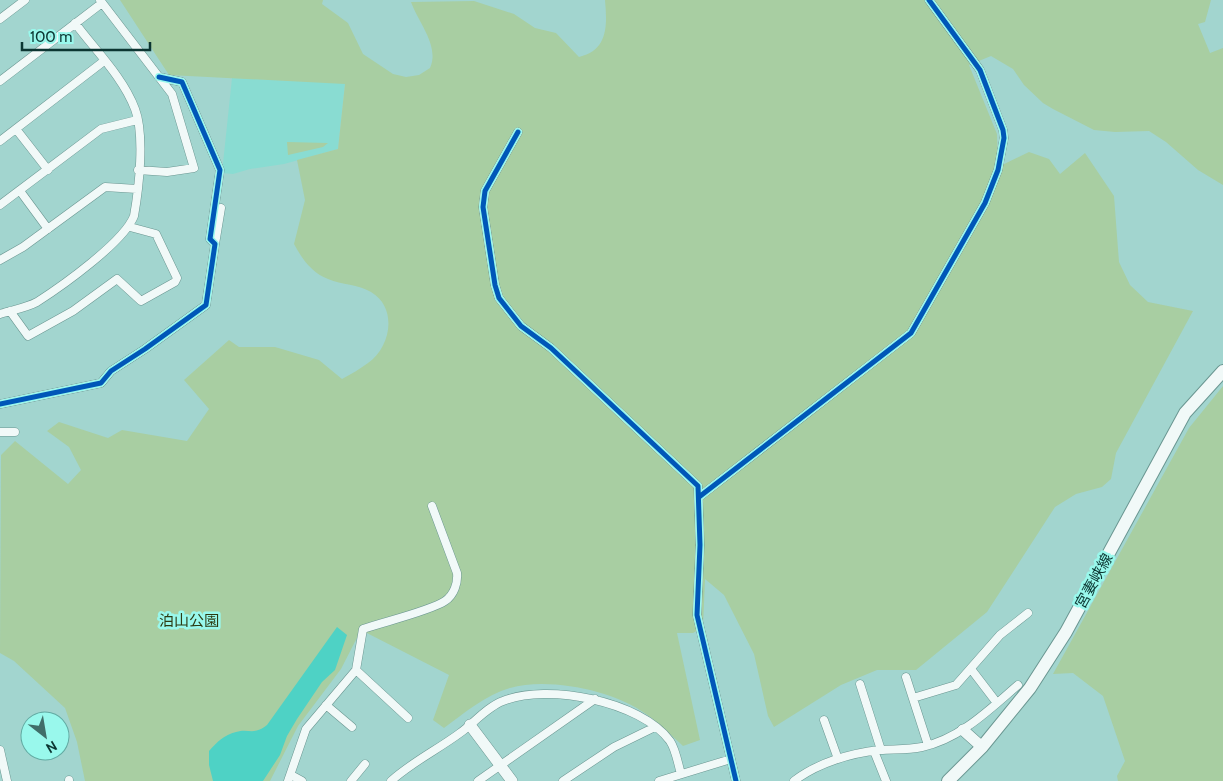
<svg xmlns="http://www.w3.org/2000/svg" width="1223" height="781" viewBox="0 0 1223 781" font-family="Cabin,'Noto Sans JP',sans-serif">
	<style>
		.built { fill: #89dcd2 }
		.green { fill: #a8cea2 }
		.water { fill: #4ed2c5 }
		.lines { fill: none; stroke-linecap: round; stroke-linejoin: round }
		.street-casing { stroke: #6a9691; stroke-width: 9 }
		.secondary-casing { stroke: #6a9691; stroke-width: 12 }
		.primary-casing { stroke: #6a9691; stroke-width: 14 }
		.street { stroke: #f1f9f8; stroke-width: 8 }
		.secondary { stroke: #f1f9f8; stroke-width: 11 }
		.primary { stroke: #f1f9f8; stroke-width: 12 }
		.cycleway-casing { stroke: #99f8ec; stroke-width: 8 }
		.cycleway { stroke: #0057b8; stroke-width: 5 }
		.labels { text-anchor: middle; stroke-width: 5; stroke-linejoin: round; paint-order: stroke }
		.street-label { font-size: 15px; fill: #0c3632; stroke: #99f8ec }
		.park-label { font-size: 15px; fill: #2e3b13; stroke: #99f8ec }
	</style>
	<rect width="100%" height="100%" fill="#a2d5cf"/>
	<!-- built -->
	<path class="built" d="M232,78l113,5 -7,66 -54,15 -34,5 -17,5 -11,-1z"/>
	<!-- green -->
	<path class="green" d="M120,0h203l-1,4 26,19 15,31 30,20 13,3 13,-2 11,-7c10,-22 -12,-46 -19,-66l63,-1 40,13 21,14 21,5 23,24c30,-7 28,-33 26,-57h606l-6,22 -7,2 12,29 13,-5v137l-25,-15 -32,-28 -17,-11 -34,1 -21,-2 -41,-21 -10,-6 -19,-18 -11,-16 -22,-13 -22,9 28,69 1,33 31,-15 20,7 11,15 25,-21 29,43 5,66 11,23 18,17 45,9 -77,142 -5,26 -9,8 -26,7 -21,13 -68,105 -71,58h-39l-36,15 -67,42 -6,-11 -14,-62 -30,-59 -19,-16 -2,48 -10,6h-16l23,107 -17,6c-12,-11 -24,-23 -37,-32 -33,-24 -98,-37 -136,-26 -24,7 -46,25 -66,40l-11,-8 16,-45 -88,-45 -20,39 -43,57 -28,55h-185l-8,-39 -12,-34 -51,-47 -14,-8 1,-198 14,-14 53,43 13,-14 -12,-23 -22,-16 12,-9 49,16 14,-8 65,11 22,-32 -25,-29 45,-40 10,7h36l44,13 23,19c9,-5 18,-10 26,-16 23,-16 30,-55 3,-71 -13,-8 -29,-7 -43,-13 -16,-6 -26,-20 -34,-35l11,-44 -8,-40 41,-11 7,-65 -176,-9z
		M287,142l41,1 -5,4 -35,8z
		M1223,386v395h-105l-1,-5 8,-15 -22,-65 -30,-23 -20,1 136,-246z"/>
	<!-- water -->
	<path class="water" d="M337,627l10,8 -12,35 -13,12 -25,37 -10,17 -7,19 -17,26h-50l-4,-16v-14c8,-9 15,-16 27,-19 13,-4 17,4 31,-7z"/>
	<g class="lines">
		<!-- street casing -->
		<g class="street-casing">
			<path id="street" d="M100,0l72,94 22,74 -27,4 -29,-2
				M0,19l25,-19
				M0,81l102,-78
				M16,129l32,41
				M518,132l-33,59 -2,16 12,78 4,13 22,28 30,22 147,138 2,59 -3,70 39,166
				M0,141l104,-80
				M20,191l28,38
				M0,205l101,-76 36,-9
				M215,244l6,-36
				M0,260l23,-13 82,-60 32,2
				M10,311l18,25 45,-25 44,-32 24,22 34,-19 2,-4 -21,-44 -26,-7
				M0,314c12,-4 26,-6 37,-12 25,-16 87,-60 97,-86 5,-28 11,-81 1,-107 -12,-32 -40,-59 -60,-86
				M0,404l101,-21 10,-12 34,-22 61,-44 9,-61 -5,-5 10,-69 -38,-88 -23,-5
				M0,432h15
				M699,497l212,-164 74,-130 13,-33 6,-32 -1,-8 -23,-60 -51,-70
				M971,669l26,34
				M356,670l52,48
				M906,677l22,68
				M860,684l21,66
				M913,698l43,-13 44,-50 28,-22
				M326,705l26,22
				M824,720l14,39
				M0,750l7,31
				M874,751l12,30
				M291,775l11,6
				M69,780v1
				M288,781l18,-52 50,-59 7,-41c20,-7 67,-18 82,-28 9,-6 13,-18 12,-28l-25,-67
				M351,781l14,-17
				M391,781c21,-19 46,-31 69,-48 14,-10 27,-26 43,-32 44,-18 138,0 167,40 6,9 8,23 11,33
				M478,781l117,-82
				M563,781l51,-34 41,-20
				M659,781l72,-22
				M794,781c23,-18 57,-28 86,-31 14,-1 28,0 42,-3 38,-8 68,-38 96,-62"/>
		</g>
		<!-- secondary casing -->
		<g class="secondary-casing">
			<path id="secondary" d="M470,725l42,56
				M963,730l19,17"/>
		</g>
		<!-- primary casing -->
		<g class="primary-casing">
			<path id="primary" d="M948,781l34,-34 48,-59 36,-56 119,-219 38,-42"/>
		</g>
		<!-- street -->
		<use href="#street" class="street"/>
		<!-- secondary -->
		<use href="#secondary" class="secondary"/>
		<!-- primary -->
		<use href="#primary" class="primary"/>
		<!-- cycleway casing -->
		<g class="cycleway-casing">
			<path id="cycleway" d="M518,132l-33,59 -2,16 12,78 4,13 22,28 30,22 147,138 2,59 -3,70 39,166
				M0,404l101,-21 10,-12 34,-22 61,-44 9,-61 -5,-5 10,-69 -38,-88 -23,-5
				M699,497l212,-164 74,-130 13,-33 6,-32 -1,-8 -23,-60 -51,-70"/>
		</g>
		<!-- cycleway -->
		<use href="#cycleway" class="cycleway"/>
	</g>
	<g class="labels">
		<!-- street labels -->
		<g class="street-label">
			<text transform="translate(1094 581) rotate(-61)" y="5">宮妻峡線</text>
		</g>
		<!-- park labels -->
		<g class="park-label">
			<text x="189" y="626">泊山公園</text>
		</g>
	</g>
	<!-- north arrow -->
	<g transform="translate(45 736) rotate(149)"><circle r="24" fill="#99f8ec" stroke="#61aaa2"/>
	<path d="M0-4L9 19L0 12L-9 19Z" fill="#406e69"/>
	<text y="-8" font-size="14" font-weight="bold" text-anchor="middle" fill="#0c3632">N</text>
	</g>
	<!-- scale -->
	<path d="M22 42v8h128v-8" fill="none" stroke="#0c3632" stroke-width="2.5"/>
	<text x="30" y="42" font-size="15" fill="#0c3632" stroke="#99f8ec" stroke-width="4" paint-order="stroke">100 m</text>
</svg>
